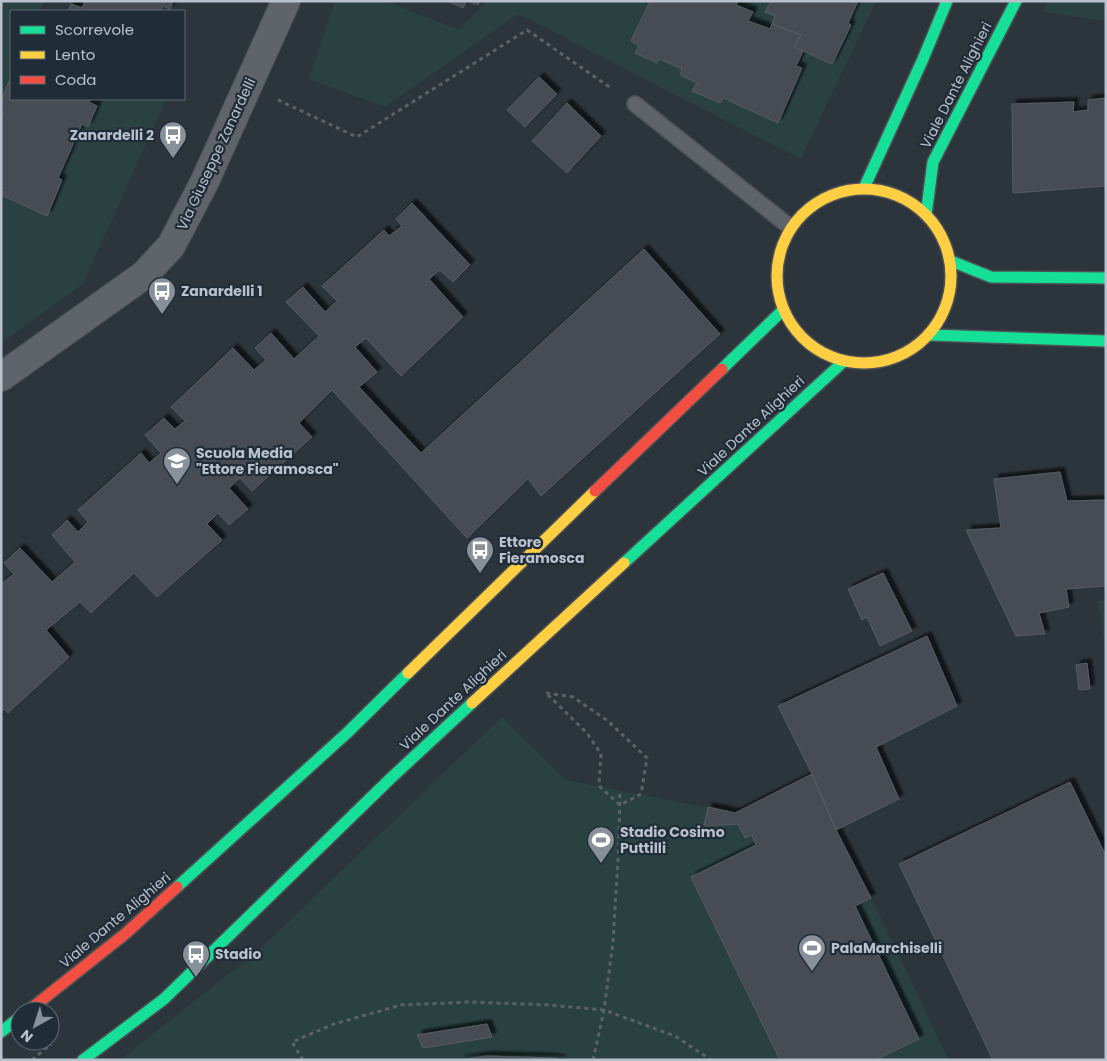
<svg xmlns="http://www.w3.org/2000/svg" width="1107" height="1061" viewBox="0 0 1107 1061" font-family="Poppins,sans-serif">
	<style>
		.green { fill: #2a4142 }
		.building { fill: #464c52; stroke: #565c63; filter: url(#shadow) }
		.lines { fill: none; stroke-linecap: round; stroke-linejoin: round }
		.lane-casing { stroke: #4c5156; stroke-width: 18 }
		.street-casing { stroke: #4c5156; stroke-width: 30 }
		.fast-casing { stroke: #4c5156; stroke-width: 14 }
		.slow-casing { stroke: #4c5156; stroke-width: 14 }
		.jam-casing { stroke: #4c5156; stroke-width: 14 }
		.path { stroke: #5b6266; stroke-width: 3; stroke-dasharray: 4 4; stroke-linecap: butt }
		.lane { stroke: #5e646a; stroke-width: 15 }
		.street { stroke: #5e646a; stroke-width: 28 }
		.fast { stroke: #16e098; stroke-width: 11 }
		.slow { stroke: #ffcf43; stroke-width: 11 }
		.jam { stroke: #f24e42; stroke-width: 11 }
		.labels { text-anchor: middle; stroke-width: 4.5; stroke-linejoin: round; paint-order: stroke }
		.street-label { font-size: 14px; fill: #b9c2cc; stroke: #202c37 }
		.poi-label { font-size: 14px; font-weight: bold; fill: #b9c2cc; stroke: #202c37; text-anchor: start }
	</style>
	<defs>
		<filter id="shadow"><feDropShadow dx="4.5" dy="-4.5" stdDeviation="1" flood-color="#0009"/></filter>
	</defs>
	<rect width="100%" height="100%" fill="#2d353c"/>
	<!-- green -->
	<path class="green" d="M1,1h43l-4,10h-29v69h-1l-9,20z
		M335,1h50l74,29 23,-23 3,-6h165l-19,40 8,5 -4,7 22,10 2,-4 23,10 -2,6 17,8 -5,8 28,12 3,-5 55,25 24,-54 -6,-3 7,-15 29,13 19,-39 -3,-2 10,-22h18l-75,158 -283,-145 -133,93 -76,-28z
		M738,1h33l-5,11 9,4 -5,13 -22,-8 5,-9 -17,-7z
		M1048,1h58v20l-63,-9z
		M91,99h75l-83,185 -82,59v-148l46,21 15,-36 -4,-2 24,-54 6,2 9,-19 -8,-5z
		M1098,601h8v52z
		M502,717l64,63 169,33 77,-39 24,56 35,68 78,162h-829l140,-111z"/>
	<!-- building -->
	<path class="building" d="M85,1h88l-3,8 -7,-3 -2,5h-93l3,-7 11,4z
		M448,1h19l-4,7z
		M467,1h13l-2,4z
		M650,1h88l-2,4 17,7 -5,9 22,8 2,-5 29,11 -7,12 9,4 -7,15 6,2 -24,55 -55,-25 -3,5 -28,-12 5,-8 -17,-8 2,-6 -23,-10 -2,4 -22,-10 4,-7 -8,-5z
		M771,1h87l-10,22 3,2 -19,39 -38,-17 7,-12 -29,-11 3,-8 -10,-4z
		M539,77l18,17 -32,33 -18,-17z
		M10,79l1,1v19h80l-2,3 8,4 -9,21 -6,-3 -24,54 4,2 -15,36 -46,-21v-2l4,-4 -4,-2v-68l3,-6 -3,-1v-12z
		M1106,98v88l-93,7 -1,-89 62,-2 -1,10 15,-2v-10z
		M567,103l34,33 -34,37 -35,-32z
		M412,203l58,62 -17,17 -13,-12 -11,9 34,38 -62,59 -35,-38 -11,9 22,25 -18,15 62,66 223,-204 76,85 -179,162 -13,-17 -61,59 -135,-148 -33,33 13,14 -60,54 -12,-13 -11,10 19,21 -19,16 -11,-12 -11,11 15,16 -65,57 -23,-24 -43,40 -11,-11 -34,28 23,27 -61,56 -4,-4 -3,3v-128l13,-10 -10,-11 16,-15 32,34 23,-20 -23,-27 15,-15 11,12 10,-10 -10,-12 63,-57 8,10 12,-10 -16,-18 19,-17 11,11 10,-8 -14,-14 62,-59 21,22 12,-10 -11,-12 16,-15 23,26 25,-23 -33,-34 17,-15 22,25 12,-11 -15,-15 62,-56 5,6 13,-10 -6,-7z
		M1060,472l7,29 39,-1v86l-40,3 3,18 -30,6 6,21 -29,2 -50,-106 35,-2 -7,-49z
		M883,573l29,58 -32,15 -13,-29 -5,3 -14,-31z
		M927,636l30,70 -81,41 23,52 -63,31 -24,-56 -34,-68z
		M1087,663l3,26 -11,1 -3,-25z
		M812,774l24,56 35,68 -16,8 64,133 -44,21h-95l-89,-183 65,-32 -4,-10 -7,3 -7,-14 -34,2 4,-19 27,6z
		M1070,782l36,74v204h-113l-94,-196z
		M487,1024l5,13 -69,11 -6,-13z
		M486,1056l67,2 9,2h-102z"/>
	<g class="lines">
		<!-- lane casing -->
		<g class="lane-casing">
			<path id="lane" d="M635,104l155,123"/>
		</g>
		<!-- street casing -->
		<g class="street-casing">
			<path id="street" d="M1,377l143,-102 27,-29 33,-63 82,-182"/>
		</g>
		<!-- fast casing -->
		<g class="fast-casing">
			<path id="fast" d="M864,188l59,-129 24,-58
				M926,215l7,-53 83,-161
				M951,261l40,16 115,1
				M930,335l176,6
				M722,369l61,-59
				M624,563l219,-201
				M177,887l170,-154 61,-60
				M1,1032l19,-15
				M83,1060l81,-61 227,-221 81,-75"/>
		</g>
		<!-- slow casing -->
		<g class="slow-casing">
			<path id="slow" d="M777 276a87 87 0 1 1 174 0a87 87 0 1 1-174 0Z
				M408,673l187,-182
				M472,703l152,-140"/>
		</g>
		<!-- jam casing -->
		<g class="jam-casing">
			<path id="jam" d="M595,491l127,-122
				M28,1011l97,-77 52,-47"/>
		</g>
		<!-- path -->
		<path class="path" d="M278,100l79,37 170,-107 84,58
			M546,693l27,4 35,24 39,37 -6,36 -21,11 -21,-19 2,-32 -14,-21z
			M32,1060l19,-16
			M303,1060l-11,-18 42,-18 67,-19 70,-3 78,3 55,5 71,26 36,24
			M593,1060l11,-50 9,-68 6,-100 1,-52"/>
		<!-- lane -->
		<use href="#lane" class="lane"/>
		<!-- street -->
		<use href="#street" class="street"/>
		<!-- fast -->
		<use href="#fast" class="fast"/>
		<!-- slow -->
		<use href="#slow" class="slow"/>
		<!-- jam -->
		<use href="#jam" class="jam"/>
	</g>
	<!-- icons -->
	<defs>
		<g id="bus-pin" transform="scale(1.4375)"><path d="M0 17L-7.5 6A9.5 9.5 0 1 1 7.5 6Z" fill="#88919a" stroke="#202c37"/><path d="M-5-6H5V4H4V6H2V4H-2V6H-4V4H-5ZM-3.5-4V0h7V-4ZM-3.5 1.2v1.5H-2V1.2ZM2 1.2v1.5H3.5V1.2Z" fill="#fff"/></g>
		<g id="school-pin" transform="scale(1.4375)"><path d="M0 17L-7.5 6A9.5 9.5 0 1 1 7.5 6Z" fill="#88919a" stroke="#202c37"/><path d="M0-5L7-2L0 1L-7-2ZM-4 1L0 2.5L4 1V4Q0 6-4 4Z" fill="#fff"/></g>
		<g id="stadium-pin" transform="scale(1.4375)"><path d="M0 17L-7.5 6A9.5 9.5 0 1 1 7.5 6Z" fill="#88919a" stroke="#202c37"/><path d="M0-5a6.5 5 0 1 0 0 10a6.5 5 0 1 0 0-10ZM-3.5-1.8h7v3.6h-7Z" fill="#fff"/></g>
	</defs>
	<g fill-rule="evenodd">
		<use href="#bus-pin" x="173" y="135"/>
		<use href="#bus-pin" x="162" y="291"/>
		<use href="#school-pin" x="177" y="461"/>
		<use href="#bus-pin" x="480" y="550"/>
		<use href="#stadium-pin" x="601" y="840"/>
		<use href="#stadium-pin" x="812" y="948"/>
		<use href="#bus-pin" x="196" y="954"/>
	</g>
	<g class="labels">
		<!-- street labels -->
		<g class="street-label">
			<text transform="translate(956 85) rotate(-63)" y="5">Viale Dante Alighieri</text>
			<text transform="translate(216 154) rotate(-65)" y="5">Via Giuseppe Zanardelli</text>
			<text transform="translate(751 426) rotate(-43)" y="5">Viale Dante Alighieri</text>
			<text transform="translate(453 700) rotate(-43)" y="5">Viale Dante Alighieri</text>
			<text transform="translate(115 920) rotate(-40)" y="5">Viale Dante Alighieri</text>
		</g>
		<!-- poi labels -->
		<g class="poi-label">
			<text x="154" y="140" text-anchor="end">Zanardelli 2</text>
			<text x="181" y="296">Zanardelli 1</text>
			<text x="196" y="458">Scuola Media<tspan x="196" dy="16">"Ettore Fieramosca"</tspan></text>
			<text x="499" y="547">Ettore<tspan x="499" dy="16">Fieramosca</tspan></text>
			<text x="620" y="837">Stadio Cosimo<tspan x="620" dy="16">Puttilli</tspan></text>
			<text x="831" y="953">PalaMarchiselli</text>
			<text x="215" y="959">Stadio</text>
		</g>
	</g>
	<!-- border -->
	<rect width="1107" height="1061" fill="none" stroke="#b9c2cc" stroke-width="5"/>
	<!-- legend -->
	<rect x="10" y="10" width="175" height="90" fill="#202c37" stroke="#5d6873"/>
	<rect x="20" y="26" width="25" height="8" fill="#16e098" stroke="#5d6873"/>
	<text x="55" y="35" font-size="15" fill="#b9c2cc">Scorrevole</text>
	<rect x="20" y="51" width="25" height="8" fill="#ffcf43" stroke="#5d6873"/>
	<text x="55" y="60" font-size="15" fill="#b9c2cc">Lento</text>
	<rect x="20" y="76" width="25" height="8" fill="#f24e42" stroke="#5d6873"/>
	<text x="55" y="85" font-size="15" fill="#b9c2cc">Coda</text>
	<!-- north arrow -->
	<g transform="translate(35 1026) rotate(219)"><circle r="24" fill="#202c37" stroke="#5d6873"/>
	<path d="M0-4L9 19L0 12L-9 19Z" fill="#88919a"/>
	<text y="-8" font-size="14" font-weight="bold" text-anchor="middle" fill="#b9c2cc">N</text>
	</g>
</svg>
